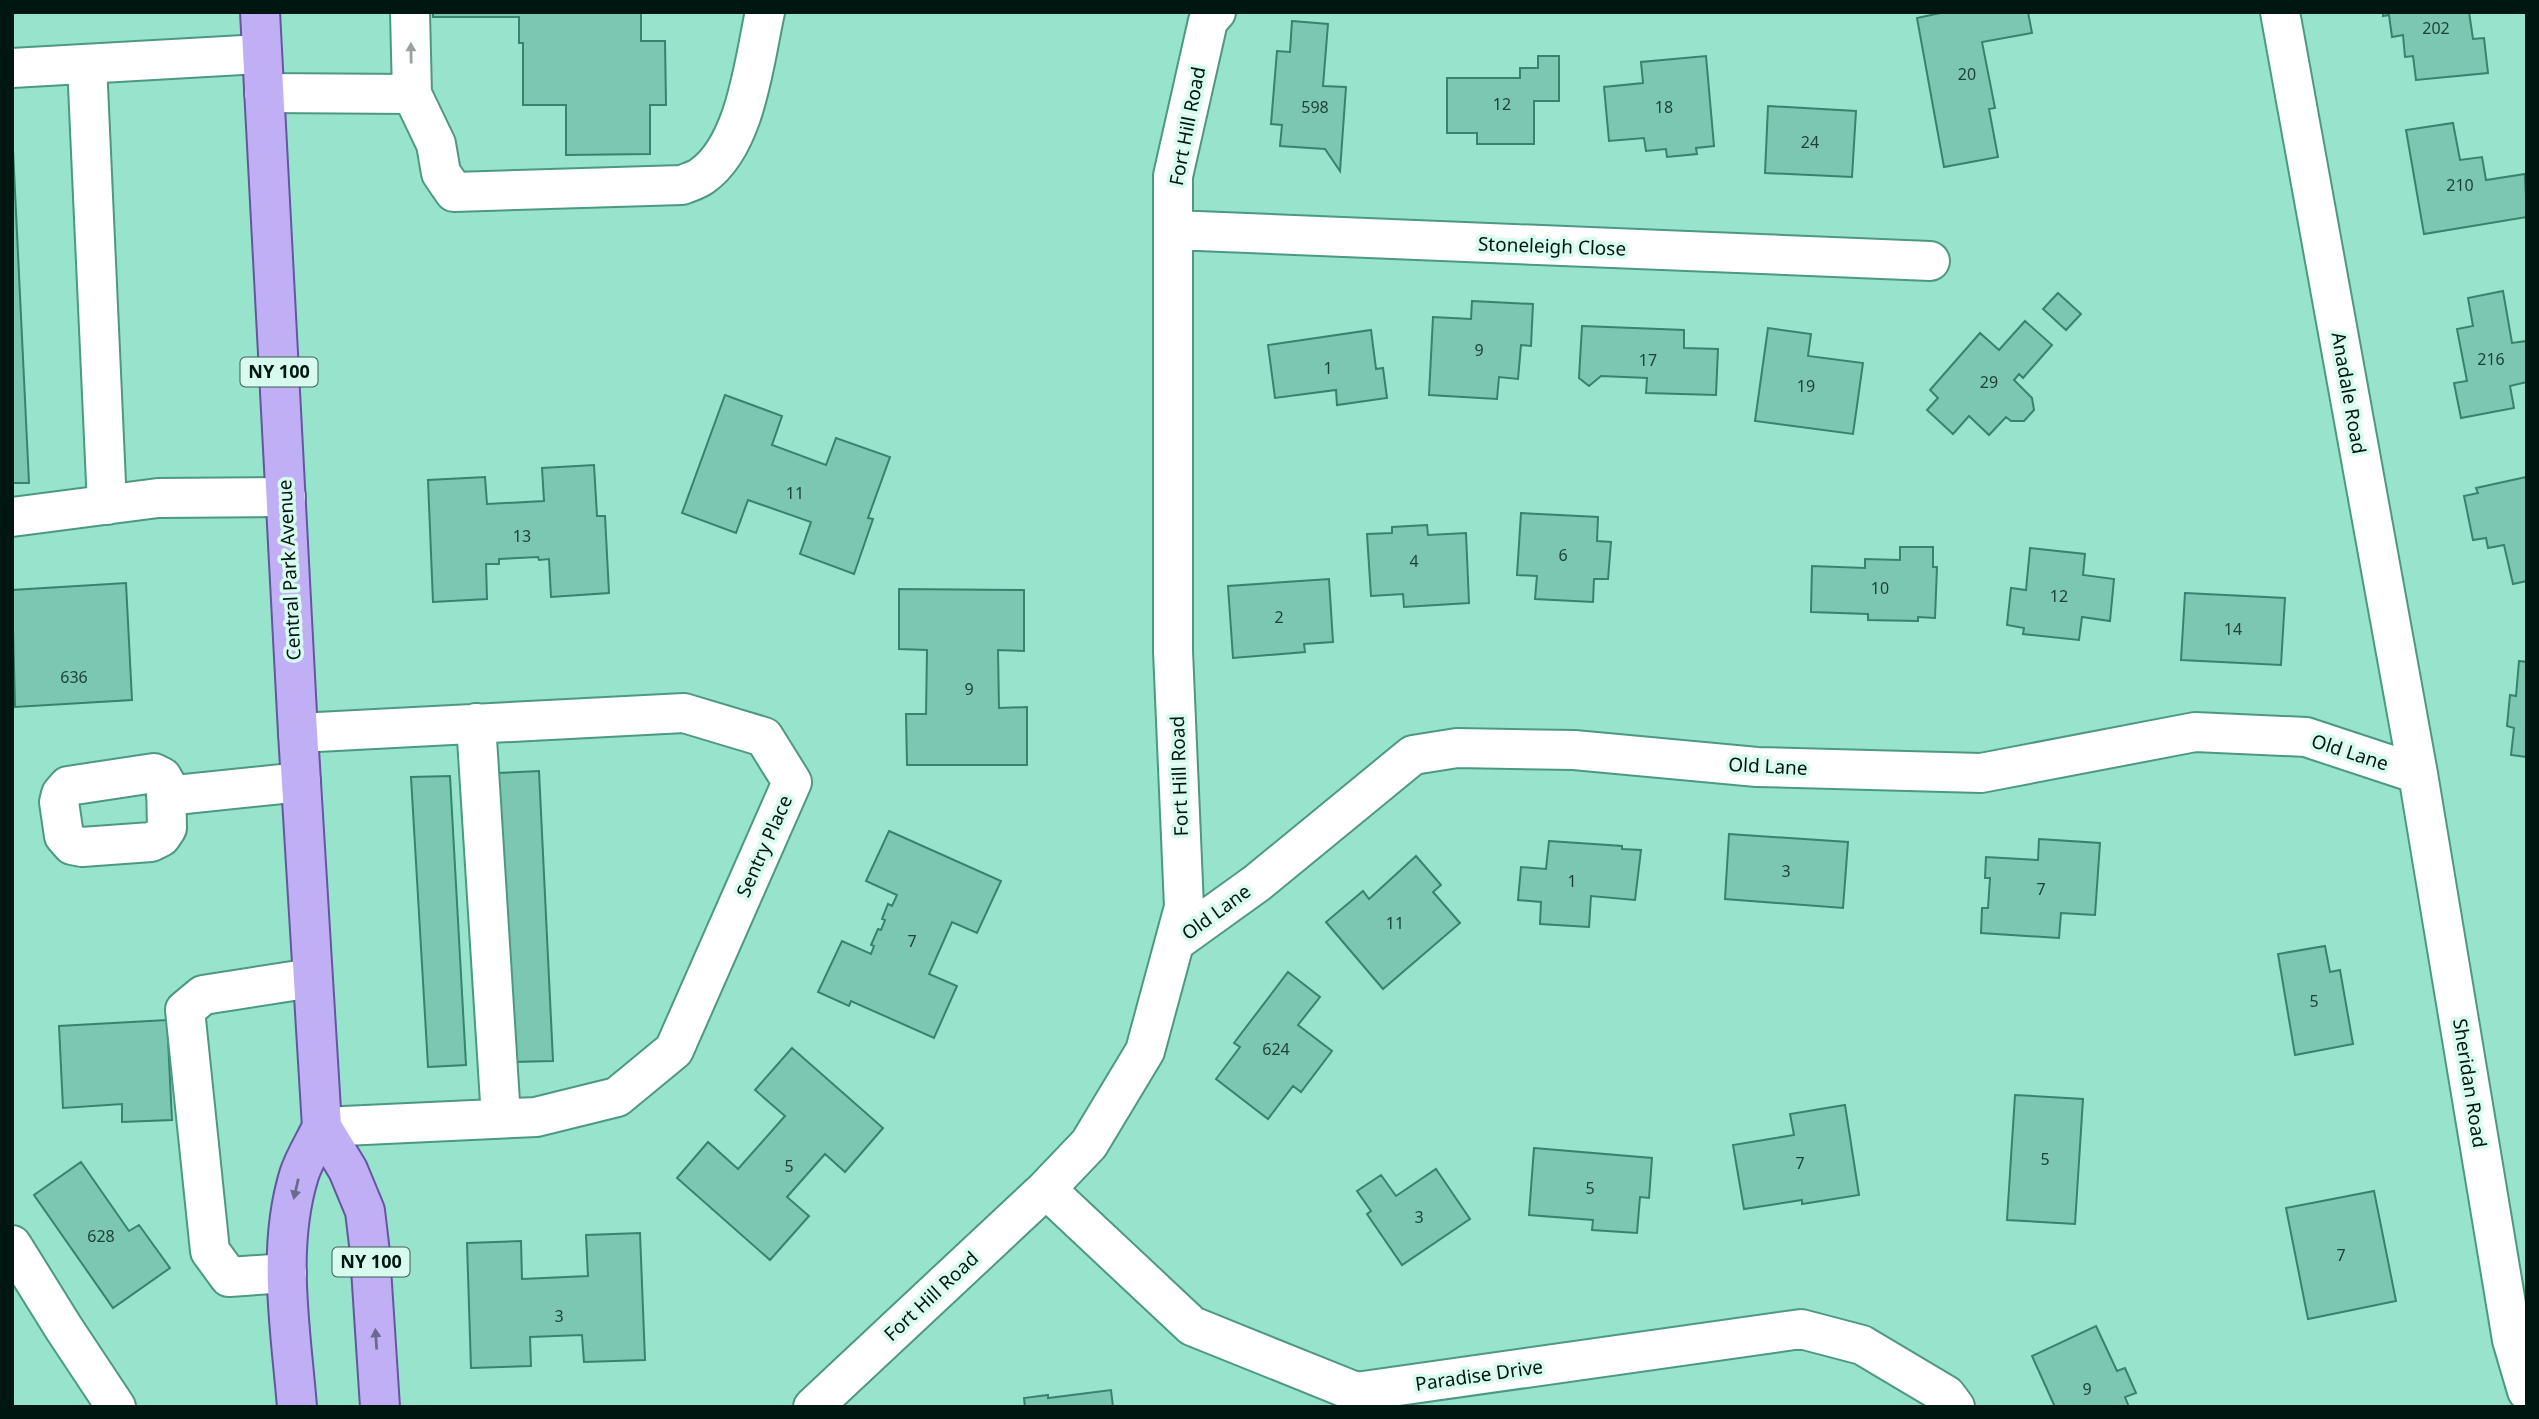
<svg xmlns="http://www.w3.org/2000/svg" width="2539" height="1419" viewBox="0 0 2539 1419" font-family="'Noto Sans',sans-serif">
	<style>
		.building { fill: #7cc7b1; stroke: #36836f; stroke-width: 2 }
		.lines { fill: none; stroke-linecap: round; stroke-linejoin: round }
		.minor-casing { stroke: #4d9883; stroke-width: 42 }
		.major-casing { stroke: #6357a0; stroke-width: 42 }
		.minor { stroke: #fff; stroke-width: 38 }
		.major { stroke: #c1aff5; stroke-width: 38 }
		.oneway { fill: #99a29f }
		.oneway2 { fill: #6a6a8e }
		.labels { text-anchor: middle; stroke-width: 7; stroke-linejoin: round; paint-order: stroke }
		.number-label { font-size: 16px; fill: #1f4238 }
		.shield { fill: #d7fcef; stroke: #405b53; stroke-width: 2 }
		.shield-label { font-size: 18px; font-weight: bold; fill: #001610 }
		.street-label { font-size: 19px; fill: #001610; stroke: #d7fcef }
	</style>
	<rect width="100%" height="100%" fill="#97e3cc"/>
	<!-- building -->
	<path class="building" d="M433,12h208v29h24l1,64h-16v49l-84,1v-50h-43v-62h-4v-26h-86z
		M1945,12h83l4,21 -50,9 13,66 -6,1 9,48 -54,10 -27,-149z
		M2383,12h86l4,27 11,-1 4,35 -72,7 -3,-24 -8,1 -2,-22 -11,2 -3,-22 -6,1z
		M1292,21l36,3 -5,62 23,1 -6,84 -15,-22 -45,-3 2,-21 -11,-1 6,-73 13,1z
		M1538,56h21v45h-25v43h-57v-11h-30v-55h73v-10h18z
		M1706,56l8,90 -18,2 1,6 -30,3 -1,-8 -20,2 -2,-13 -35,3 -5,-54 39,-4 -2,-21z
		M1768,106l88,5 -4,66 -87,-4z
		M2453,123l7,37 22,-3 4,23 39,-6 2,43 -103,17 -18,-104z
		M12,129l17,354h-17z
		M2503,291l9,52 15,-2v41l-17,4 4,22 -53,10 -7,-35 13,-2 -10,-52 16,-3 -5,-28z
		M2058,293l23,21 -15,16 -23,-21z
		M1472,301l61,3 -2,42 -10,-1 -3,34 -19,-2 -2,22 -68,-4 4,-78 38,2z
		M2025,321l27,24 -29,33 -4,-4 -5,6 18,18 2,12 -10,11h-13l-5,-4 -17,18 -20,-19 -16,18 -26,-24 11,-12 -8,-8 50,-57 19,17z
		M1582,326l102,4v18l34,1 -2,46 -70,-2 1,-15 -46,-2 -12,10 -10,-8z
		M1768,328l43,6 -3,22 55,7 -10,71 -98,-13z
		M1371,330l5,39 7,-1 4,30 -50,7 -1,-15 -61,8 -7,-53z
		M725,395l57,21 -10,29 54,20 10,-27 54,19 -22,61 5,1 -19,55 -54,-20 11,-32 -63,-22 -12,33 -54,-20z
		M594,465l3,51h8l4,77 -58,4 -2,-38 -10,1 -1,-3 -39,2v5h-13l1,35 -54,3 -5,-122 57,-3 2,27 57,-3 -2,-33z
		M2526,477l1,104 -14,3 -9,-39 -16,3 -2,-10 -13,2 -9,-44 14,-3 -2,-5z
		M1521,513l77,4 -1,24 14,1 -3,37h-14l-1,23 -58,-3 2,-23 -20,-1z
		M1427,525l1,10 38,-2 3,70 -65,4 -1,-13 -32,2 -4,-62 25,-1v-6z
		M1900,547h33v20h4l-2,51 -17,-1v4l-50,-1v-6l-57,-2 1,-46 53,2v-9l35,1z
		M2030,548l55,6 -2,21 31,4 -4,42 -28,-4 -3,23 -56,-6 1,-6 -17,-3 4,-37 15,2z
		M1329,579l4,63 -29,2 1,8 -72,6 -5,-72z
		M126,583l6,117 -117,7 -3,-117z
		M899,589l125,1v61l-26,-1 1,58 28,-1v58h-120l-1,-51h20l1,-64 -28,-1z
		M2185,593l100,5 -4,67 -100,-5z
		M2519,661l8,1v95l-16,-2 3,-27 -7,-2 3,-31 6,1z
		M539,771l14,290 -41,1 -15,-289z
		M450,776l16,289 -38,2 -17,-290z
		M889,831l112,50 -24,52 -25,-11 -23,52 28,12 -23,52 -83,-37 -2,5 -31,-14 24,-51 29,13 3,-8 -3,-1 7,-16 3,1 4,-10 -3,-1 6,-15 4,2 5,-11 -31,-14z
		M1729,834l119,8 -5,66 -118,-9z
		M2039,839l61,4 -5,72 -34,-2 -2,25 -78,-5 1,-25h6l2,-30h-5l1,-21 52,3z
		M1549,841l73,5v3l19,1 -6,50 -44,-4 -2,31 -49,-3 1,-22 -23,-2 3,-33 25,2z
		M1416,856l25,29 -8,7 27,31 -77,66 -57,-67 37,-31 6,8z
		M2325,946l5,26 10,-2 13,74 -58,11 -17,-101z
		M1288,972l32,25 -22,28 34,26 -31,41 -8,-6 -25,33 -52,-40 24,-32 -6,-4z
		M167,1020l5,100 -50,2v-18l-59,4 -4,-82z
		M792,1048l91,80 -38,44 -20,-18 -38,43 22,19 -39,44 -93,-82 31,-36 30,27 47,-53 -30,-26z
		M2015,1095l68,4 -8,125 -68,-4z
		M1845,1105l14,90 -57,9v-4l-58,9 -11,-64 61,-10 -4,-21z
		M1534,1148l118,10 -3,40 -9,-1 -3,36 -45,-3 1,-10 -64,-5z
		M81,1162l48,69 10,-6 31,43 -57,40 -79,-113z
		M1436,1169l34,50 -68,46 -35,-51 4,-3 -14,-20 24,-16 15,21z
		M2374,1191l22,110 -88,18 -22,-111z
		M640,1233l5,127 -61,2 -2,-27 -52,2 1,29 -60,2 -4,-125 54,-2 1,38 66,-3 -2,-41z
		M2096,1326l21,45 8,-3 11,25 -11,4 4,10h-74l-23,-51z
		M1111,1390l2,17h-88l-1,-9 24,-3v3z"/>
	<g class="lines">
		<!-- minor casing -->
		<g class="minor-casing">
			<path id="minor" d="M410,12l2,82
				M2280,12l138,762 94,566 15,51
				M87,64l20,441
				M12,68l250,-14
				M264,93l148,1 24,50 5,29 13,19 228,-7c7,-3 15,-5 20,-9 44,-31 52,-114 63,-164
				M1173,230l757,31
				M12,517l146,-19 128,-1
				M476,723l25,395
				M298,733l386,-20 80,24 28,45 -118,268 -57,47 -81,20 -214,10
				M154,773l8,4 4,7 1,44 -6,9 -10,5 -69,5 -10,-2 -8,-9 -5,-34 2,-8 7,-8z
				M166,796l135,-14
				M1175,942l82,-59 156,-128 44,-7 117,2 183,17 224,6 214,-41 111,5 112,37
				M1046,1189l146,137 164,66 445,-63 61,16 84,50 9,12
				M12,1245l51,82 53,80
				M287,1273l-58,4 -19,-26 -25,-241 18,-15 109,-17
				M813,1407l233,-218 43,-45 56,-93 39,-144 -11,-256v-475l35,-155 8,-9"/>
		</g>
		<!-- major casing -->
		<g class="major-casing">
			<path id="major" d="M260,12l38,721 24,394 26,43 17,41 5,42 10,154
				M297,1407c-6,-76 -21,-157 2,-232 5,-16 16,-33 23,-48"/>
		</g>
		<!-- minor -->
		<use href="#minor" class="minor"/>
		<!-- major -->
		<use href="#major" class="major"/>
	</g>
	<!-- one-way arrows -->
	<defs><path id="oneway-solid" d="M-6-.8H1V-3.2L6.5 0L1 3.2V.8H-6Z" transform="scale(1.75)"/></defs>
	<use class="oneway" href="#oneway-solid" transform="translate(411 53) rotate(-91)"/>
	<g class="oneway2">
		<use href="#oneway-solid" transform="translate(296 1189) rotate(103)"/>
		<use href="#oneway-solid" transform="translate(376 1339) rotate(-94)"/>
	</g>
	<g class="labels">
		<!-- number labels -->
		<g class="number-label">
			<text x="2436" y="34">202</text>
			<text x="1967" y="80">20</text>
			<text x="1502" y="110">12</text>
			<text x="1315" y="113">598</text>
			<text x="1664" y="113">18</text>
			<text x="1810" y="148">24</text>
			<text x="2460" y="191">210</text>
			<text x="1479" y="356">9</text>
			<text x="2491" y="365">216</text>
			<text x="1648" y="366">17</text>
			<text x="1328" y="374">1</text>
			<text x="1989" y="388">29</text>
			<text x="1806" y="392">19</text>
			<text x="795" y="499">11</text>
			<text x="522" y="542">13</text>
			<text x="1563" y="561">6</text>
			<text x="1414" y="567">4</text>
			<text x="1880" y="594">10</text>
			<text x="2059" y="602">12</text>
			<text x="1279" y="623">2</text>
			<text x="2233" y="635">14</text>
			<text x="74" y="683">636</text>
			<text x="969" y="695">9</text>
			<text x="1786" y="877">3</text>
			<text x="1572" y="887">1</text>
			<text x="2041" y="895">7</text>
			<text x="1395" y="929">11</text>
			<text x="912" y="947">7</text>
			<text x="2314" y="1007">5</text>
			<text x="1276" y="1055">624</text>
			<text x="2045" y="1165">5</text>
			<text x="1800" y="1169">7</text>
			<text x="789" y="1172">5</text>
			<text x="1590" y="1194">5</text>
			<text x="1419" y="1223">3</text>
			<text x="101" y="1242">628</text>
			<text x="2341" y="1261">7</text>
			<text x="559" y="1322">3</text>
			<text x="2087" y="1395">9</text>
		</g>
		<!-- shield labels -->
		<g class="shield">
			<rect x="240.5" y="357.5" width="77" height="29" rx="5"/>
			<rect x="332.5" y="1247.5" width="77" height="29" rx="5"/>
		</g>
		<g class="shield-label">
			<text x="279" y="378">NY 100</text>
			<text x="371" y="1268">NY 100</text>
		</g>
		<!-- street labels -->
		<g class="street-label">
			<text transform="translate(1187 126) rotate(-79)" y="7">Fort Hill Road</text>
			<text transform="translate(1552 246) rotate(2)" y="7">Stoneleigh Close</text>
			<text transform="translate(2349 393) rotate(80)" y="7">Anadale Road</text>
			<text transform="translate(289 570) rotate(-93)" y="7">Central Park Avenue</text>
			<text transform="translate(2350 752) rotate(18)" y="7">Old Lane</text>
			<text transform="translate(1768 766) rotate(3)" y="7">Old Lane</text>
			<text transform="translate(1179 776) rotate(-92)" y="7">Fort Hill Road</text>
			<text transform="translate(764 846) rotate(-66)" y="7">Sentry Place</text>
			<text transform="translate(1216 912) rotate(-36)" y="7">Old Lane</text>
			<text transform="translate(2470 1083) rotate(81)" y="7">Sheridan Road</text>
			<text transform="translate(931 1296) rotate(-43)" y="7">Fort Hill Road</text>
			<text transform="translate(1479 1375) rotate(-8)" y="7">Paradise Drive</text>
		</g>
	</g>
	<!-- border -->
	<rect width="2539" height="1419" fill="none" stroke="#001610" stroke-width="28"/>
</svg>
